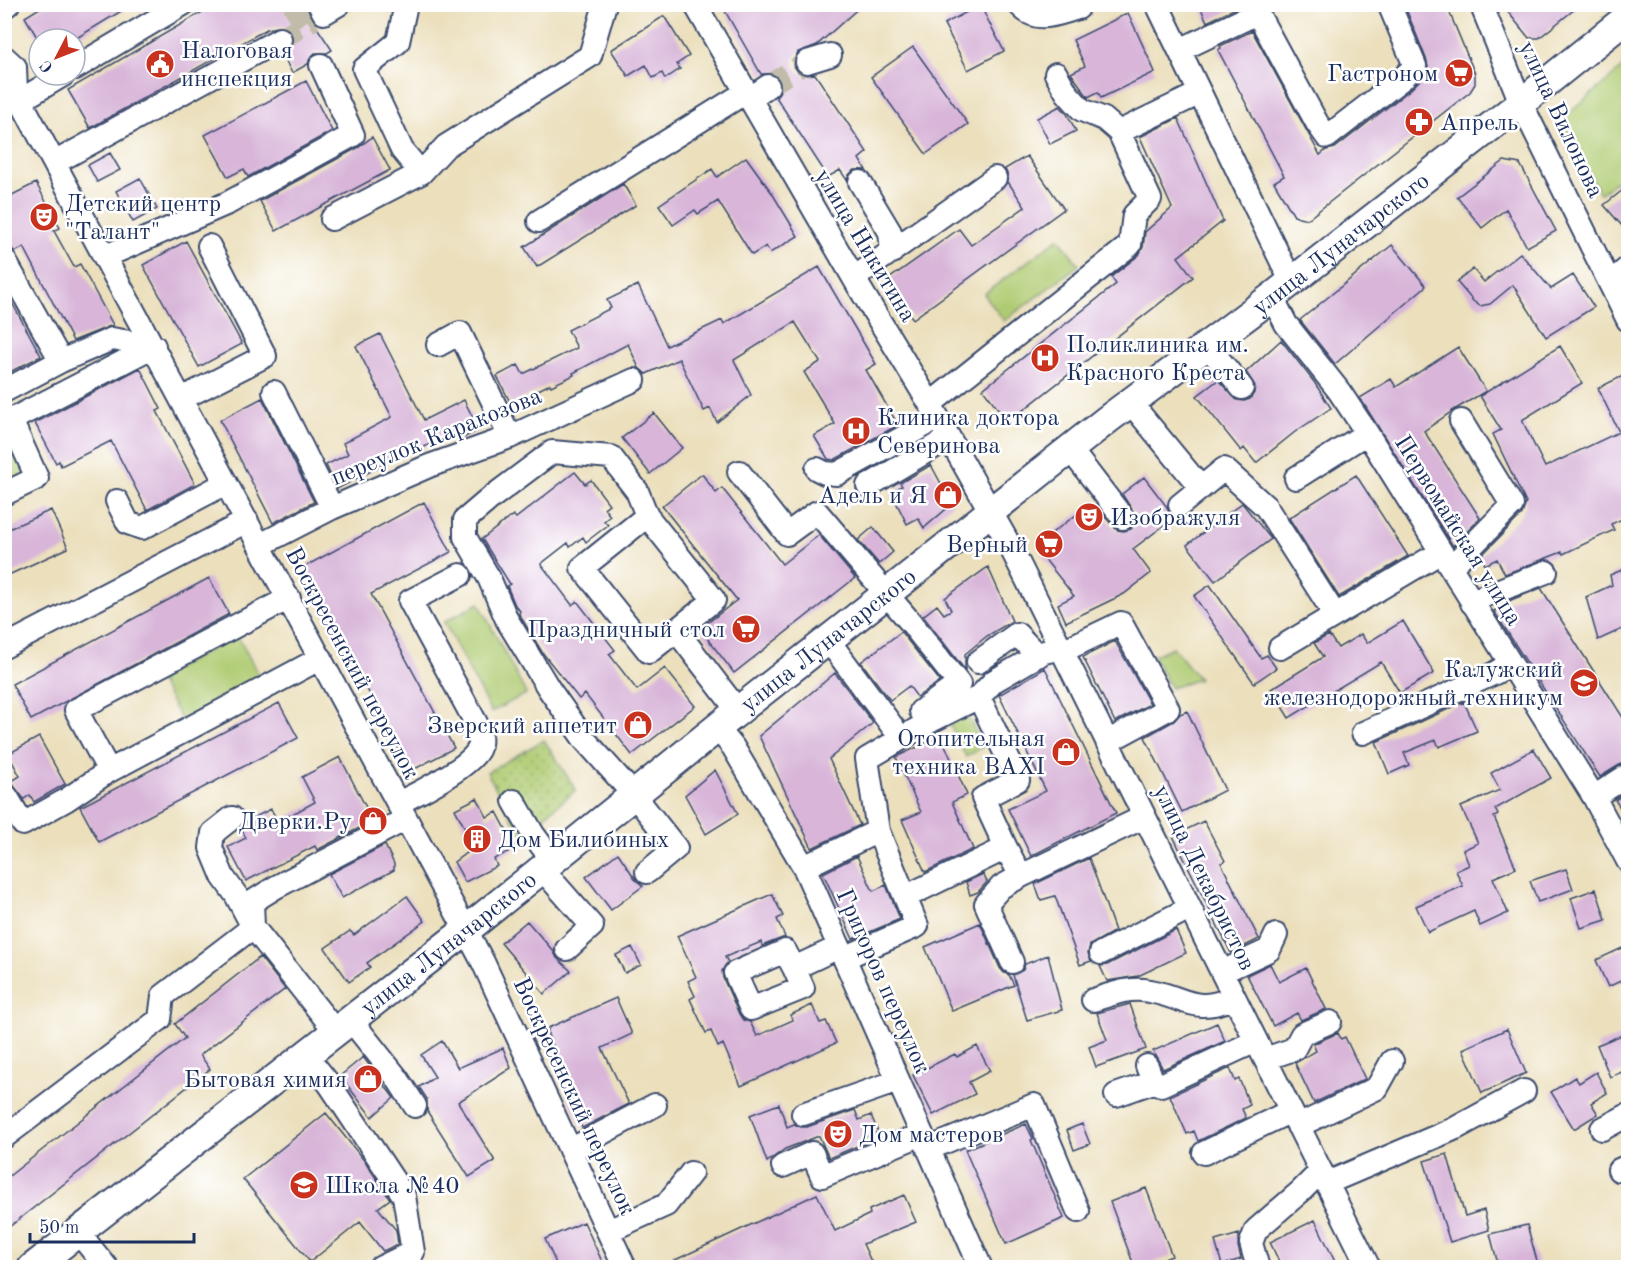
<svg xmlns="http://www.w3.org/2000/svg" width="1633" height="1272" viewBox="0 0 1633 1272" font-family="'Old Standard TT',serif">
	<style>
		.grass { fill: url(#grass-dots); stroke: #657d68; stroke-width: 1.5 }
		.park { fill: #afcb71; stroke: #657d68; stroke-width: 1.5 }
		.building { fill: #d8b5d9 }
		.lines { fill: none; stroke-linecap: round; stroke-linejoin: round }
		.minor-tunnel { stroke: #c1bca9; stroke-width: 22; stroke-dasharray: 22 11; stroke-linecap: butt }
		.minor-casing { stroke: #3a496c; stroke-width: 26 }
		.major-casing { stroke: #3a496c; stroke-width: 32 }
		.minor { stroke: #fff; stroke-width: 22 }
		.major { stroke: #fff; stroke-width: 28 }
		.labels { text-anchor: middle; stroke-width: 5; stroke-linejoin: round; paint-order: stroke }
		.poi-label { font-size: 24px; fill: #1b2f5e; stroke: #fff; text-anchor: start }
		.street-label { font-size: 24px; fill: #1b2f5e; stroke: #fff }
	</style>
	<defs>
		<pattern id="grass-dots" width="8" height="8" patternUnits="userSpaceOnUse" patternTransform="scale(1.5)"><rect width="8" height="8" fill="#afcb71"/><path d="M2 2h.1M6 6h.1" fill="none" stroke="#8ea560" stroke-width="1.8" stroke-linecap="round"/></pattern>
	</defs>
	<rect width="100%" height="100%" fill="#fff"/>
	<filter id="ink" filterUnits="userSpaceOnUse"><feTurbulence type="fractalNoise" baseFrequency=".0167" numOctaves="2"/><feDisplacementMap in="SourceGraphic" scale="12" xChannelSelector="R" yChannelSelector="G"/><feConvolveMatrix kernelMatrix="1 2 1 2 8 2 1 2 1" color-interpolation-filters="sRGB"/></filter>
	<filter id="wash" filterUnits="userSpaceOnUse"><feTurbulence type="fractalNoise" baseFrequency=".008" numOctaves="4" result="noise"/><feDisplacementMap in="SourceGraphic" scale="24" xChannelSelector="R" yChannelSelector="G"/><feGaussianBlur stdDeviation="1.35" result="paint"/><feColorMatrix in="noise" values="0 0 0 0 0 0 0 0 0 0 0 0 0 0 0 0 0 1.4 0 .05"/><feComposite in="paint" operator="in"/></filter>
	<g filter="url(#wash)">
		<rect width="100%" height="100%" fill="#ebdfbc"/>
		<!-- grass -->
		<path class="grass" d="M544,740l32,50 -55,45 -34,-63z"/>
		<!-- park -->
		<path class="park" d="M1628,63v108l-28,23 -39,-74z
			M1059,238l20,27 -75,56 -20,-27z
			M4,434l22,42 -22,11z
			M479,603l47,91 -35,18 -47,-90z
			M237,635l24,44 -78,44 -25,-45z
			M1173,647l26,32 -28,9 -18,-32z
			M966,712l17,35 -17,10 -16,-32z"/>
		<g id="blocks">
			<!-- building -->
			<path class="building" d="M46,4h87l-58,35h-37l-13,-22z
				M216,4h90l6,16 20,30 -5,3h-12l-5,5 -2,6 -16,9 -10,-19 10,-9 1,-6 -2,-7 -4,-4 -6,-2 -14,3 -177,99 -22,-38z
				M721,4h142l-46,41 -19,7 -4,8v6l4,6 7,3 10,-1 52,78 -8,7 7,11h-12l-5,5 -2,5 -7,-10 -12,7 -52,-80 4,-6 1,-7 -2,-5 -6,-5h-12z
				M1199,4h40l1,2 -33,16z
				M1404,4h42l29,70v10l-5,8 -162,127 -14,-3 -20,-34 10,-6 -66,-126 3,-2 -1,-2 32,-15 68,124 6,-5 9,-2 76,-59 14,-14 3,-7 -1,-7z
				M1518,4h63l-42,34h-10l-21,-26z
				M980,5l24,46 -36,19 -24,-46z
				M1128,13l27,59 -54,26 -3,-6 -10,5 -17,-24 14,-7 -12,-26z
				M664,16l25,40 -12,8 3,5 -15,10 -3,-6 -9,5 -7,-13 -18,11 -17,-26z
				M913,47l55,77 -42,30 -55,-77z
				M306,81l26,50 -84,46 -4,-8 -16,8 -23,-42z
				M1060,106l7,8 9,17 -26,13 -13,-26z
				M1178,118l45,103 -45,36 15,20 -185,145 -25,-33 133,-105 -5,-7 28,-22 4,-8 2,-15 27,-24 -32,-71z
				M372,137l18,33 -114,61 -16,-30 99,-54z
				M110,153l10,17 -23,12 -9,-17z
				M1027,156l37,53 -151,110 -27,-38 73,-52 12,16 54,-38 -17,-25v-6l-3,-7z
				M746,157l26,36 26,43 -28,17 -4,-7 -14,9 -34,-54 -20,13 -3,-4 -22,15 -14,-20 53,-36 5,8z
				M1504,161l16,3 36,67 -29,16 -21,-38 -24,19 -25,-31z
				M140,178l17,31 -24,13 -17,-31z
				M36,183l24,45 -6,3 20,36 6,-3 33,61 -40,16 -49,-94 -9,5 -5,-5 -6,-1v-47z
				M623,184l13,21 -99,62 -13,-20z
				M1629,185v49l-25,-29z
				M186,241l56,103 -43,23 -56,-102z
				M1392,245l34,41 -91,78 -35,-44z
				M1520,253l31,36 22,-14 21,32 -48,30 -33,-52 -23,19 -10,2 -7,-5 -16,-19 16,-13 11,13z
				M819,267l57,97 -10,6 32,55 -64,35 -6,-1 -14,-23 21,-12 -31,-52 16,-10 -25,-40 -61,38 17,35 -34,27 -7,-14 -6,3 -25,-52 -33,15 -7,-6 -11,-24 -55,29 1,2 -23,11 -1,-2 -39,20 -14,-28 21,-11 5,9 54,-26 -9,-18 43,-22 -4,-8 31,-15 29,61 55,-26 2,4z
				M4,288l37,68 -37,19z
				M380,334l44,86 40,-20 15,30 -22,11 -4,-9 -42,22 -2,-3 -72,38 -11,-24 22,-11 -5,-11 49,-26 -36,-71z
				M1281,340l33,42 17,26 -36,24 -39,31 -12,-15 -3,3 -44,-55 21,-16 19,20 7,1 6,-2 4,-6 1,-7 -9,-14z
				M1560,346l22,37 -60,37 23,47 74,-35 -21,-44 31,-15v143l-18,8 3,6 -51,24 -1,-2 -57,22 -8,-15 -12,6 -4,-9 41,-42 4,-11 -33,-69 8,-4 -21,-34z
				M1458,347l28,44 -32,19 -30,21 56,87 -27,28 -93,-148 31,-19 5,8z
				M140,368l21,41 -4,2 38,73 -48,26 -36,-69 -50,25 -2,-5 -3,2 -21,-40z
				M262,398l52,104 -41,21 -53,-103z
				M654,413l28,35 -32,26 -28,-36z
				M931,465l21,39 -28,24 -6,-10 -11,6 -16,-32 11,-6 -2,-3z
				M575,472l10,12 6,-4 18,24 -5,4 6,8 -6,5 4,4 -22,17 -3,-5 -13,10 -2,-4 -27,21 31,41 5,-4 38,49 -6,4 28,36 28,-22 30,38 -63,49 -47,-61 -6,5 -37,-47 -23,-38 1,-3 -5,-6 -8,-19 3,-2 -28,-45 31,-24 3,3z
				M702,474l14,19 6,-5 60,76 37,-29 36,43 -121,95 -34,-44 37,-29 -75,-94z
				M1356,475l52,81 -69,41 -50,-79z
				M1144,477l23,30 2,6 6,4 -42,32 18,24 -27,21 -58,28 -8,-18 16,-8 -31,-39 -2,-14 4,-5 38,-28 12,-4 22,24 7,1 7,-2 4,-5 1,-8 -14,-22z
				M424,502l27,50 -80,42 83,154 -43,23 -109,-203z
				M1242,503l29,36 -56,42 -28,-36z
				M51,510l17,38 -64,29v-46z
				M873,527l20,25 -14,12 -21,-24z
				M988,567l24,54 -25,15 -22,18v16l-42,-54 14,-11 7,9 7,-4 -6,-12z
				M1629,567v59l-31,14 -12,-43 26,-12 -2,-10z
				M209,578l20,36 -198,106 -19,-36z
				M1210,585l51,73 6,-3 9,13 -22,15 -60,-87z
				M1541,588l88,139v35l-8,2 -21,13 -106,-166 17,-11z
				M1403,621l31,52 -34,20 -19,-31 -92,56 -18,-29 52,-32 -9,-14 15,-8 9,13 23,-14 6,9z
				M901,632l39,49 -23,16 -8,-11 -19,14 -29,-38z
				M1115,641l35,63 -35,18 -32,-65z
				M1045,668l71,145 -85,43 -23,-47 38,-18 -47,-96z
				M835,673l38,50 -44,36 31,66 -48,23 -53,-112z
				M1464,702l13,29 -38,16 -3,-7 -32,13 5,12 -20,9 -13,-32z
				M279,703l19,35 -199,104 -19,-35z
				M1187,711l38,79 -43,22 -37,-75 29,-16 6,-7z
				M941,736l26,59 -15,7 21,47 -48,23 -23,-52 19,-8 -25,-55z
				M39,737l26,47 -31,18 -4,-7 -6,4 -10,-13 -2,-5 8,-5 -12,-22z
				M1534,749l17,29 -56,31 3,6 -4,2 22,51 -23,10 15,35 -28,13 -6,-15 -46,21 -12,-26 47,-20 -7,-15 13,-6 -6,-15 15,-7 -17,-36 39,-17 -9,-17z
				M340,757l33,64 -56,29 -2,-4 -69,35 -18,-34 18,-9 -5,-10 4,-6 26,-13 7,13 37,-20 -13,-25z
				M715,770l23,44 -32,20 -21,-39z
				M1629,791v30l-14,-21z
				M477,798l10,19 10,-5 19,36 -22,11 3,7 -32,16 -11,-20 24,-18 -8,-13 -3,1 -12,-23z
				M1204,821l21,40 -4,2 38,76 -28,14 -58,-117z
				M385,845l9,19v6l-52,28 -13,-24z
				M618,853l18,27 7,6 -32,24 -25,-33z
				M857,856l16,35 13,-6 14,34 -47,20 -30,-66z
				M1089,858l26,73 -25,14 -2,8 3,8 -11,4 -25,-69 -14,4 -6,-16z
				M1566,869l7,20 -35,13 -8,-21z
				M983,874l4,8 -9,10 -8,3 -4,-13z
				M1596,889l10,31 -25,8 -10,-30z
				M772,894l11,22 -6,3 8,18 -23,9 -1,-4 -36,15 3,5 -6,9 1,7 16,36 4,6 7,2 7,14 36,-16 -3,-5 22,-10 8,18 6,-2 10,22 -95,43 -18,-42 -5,3 -7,-16 -5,2 -16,-34 5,-3 -7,-15 8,-4 -19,-41z
				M407,896l18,25 -58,42 3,4 -21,15 -24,-34 25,-17 4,4z
				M527,921l27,31 3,6 14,13 -27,23 -43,-51z
				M980,923l20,45 4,5 5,2 5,10 -62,26 -27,-64z
				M1176,930l10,23 -48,23 -31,5 -7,-15 7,-1z
				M1629,945v32l-21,10 -12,-27z
				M632,947l9,18 -16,8 -9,-18z
				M1048,955l14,55 -35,10 -14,-45 10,-5 2,-6z
				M260,957l25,32 -85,66 10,14 -206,162v-51l181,-142 -10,-14z
				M1270,964l9,18 27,-14 20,41 -25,11 -4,-7 -24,13 -26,-51z
				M616,998l16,36 -30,14 27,56 -47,24 -17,-36 7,-4 -24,-53v-7z
				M1130,1004l16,45 -50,18 -7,-20 18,-7 -10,-27z
				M1217,1023l8,18 -62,28 -10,-18z
				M1507,1029l19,44 -44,20 -19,-44z
				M1629,1032v37l-19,8 -13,-32z
				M1338,1033l3,6 4,-2 20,42 -51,24 -19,-40 21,-12 -3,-7z
				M442,1041l16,27 45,-20 8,20 -53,34 37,59 -26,16 -42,-66v-12l-8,-12 16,-10 -14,-22z
				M977,1046l13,25 -21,11 6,12 -42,21 -20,-40 42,-21 2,3z
				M363,1057l31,41 -22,19 -32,-41z
				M1230,1068l5,13 4,-2 11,26 -8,4 4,9 -48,23 -4,-10 -7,3 -17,-38z
				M1596,1072l11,21 -16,10 7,11 -24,15 -23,-37 24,-15 4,6z
				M779,1104l8,23 7,-3 7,3h6l48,-17 4,10 12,-5 7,17 -13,5 2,5 -38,16 -10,-22 -34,13 -18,13 -17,-47z
				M326,1113l40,50 24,36 -12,9 18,22 2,14 -15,7 -23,-29 -50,40 -67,-83z
				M1026,1124l7,15 -2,1 33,78 -58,26 -41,-94z
				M1082,1124l8,20 -16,6 -7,-20z
				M1447,1154l18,62 19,-6 5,20 -39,12 -26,-81z
				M1146,1188l26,68 -32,12h-5l-25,-66z
				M817,1194l18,37 35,-17 -1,-4 35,-15 12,27 -53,22 11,24h-216z
				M1315,1220l23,48h-56l-12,-26z
				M584,1222l21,46h-47l-13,-29z
				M1527,1225l12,43h-40l-9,-34z
				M1239,1234l-1,12 3,13 -19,6 -7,-24z"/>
		</g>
	</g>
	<g filter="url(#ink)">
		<use href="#blocks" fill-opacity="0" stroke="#3a496c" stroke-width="1.5"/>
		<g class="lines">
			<!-- minor-tunnel -->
			<path class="minor-tunnel" d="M293,4l12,20
				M280,39l34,-20
				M768,86l39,-24"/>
			<!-- minor casing -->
			<g class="minor-casing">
				<path id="minor" d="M319,4l5,9 15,-9
					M406,4l-8,38 -34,27 38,81 19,23
					M695,4l164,283 71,117 80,142 359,722
					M1019,4c17,21 37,10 59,4
					M1157,4l134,277
					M1481,4l40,99 107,217
					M4,7l4,-3
					M1180,50l71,-34h8l58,107 10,14 76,-59 12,-12 -26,-62
					M4,57l11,10 1,25 467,870 142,306
					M807,62l23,-7
					M75,68l108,-64
					M1056,74l11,19 15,17 22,9 15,13
					M749,99l19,-13
					M21,100l42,-25
					M56,162l224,-123
					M860,182l30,50 2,20
					M332,219l89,-46 25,-27 144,-90 15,-52
					M539,221l207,-129
					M106,256l122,-53 125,-68 -32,-70
					M4,259l57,102 51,-22 42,7
					M854,278l141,-100
					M1610,283l18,-15
					M1272,297l14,27 53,67 28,42 227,364 34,64
					M438,345l22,-12 50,104
					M1207,345l35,43
					M4,391l57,-30
					M274,392l58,116
					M181,399l84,-43 -56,-110
					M1130,402l71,86
					M930,404l200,-159 4,-30 16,-16 -31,-67 81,-39
					M1070,449l53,69
					M817,469l8,4 12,1 101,-56
					M739,472l48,62 30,-22 95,112
					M1296,478l71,-45
					M868,486l81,-48
					M4,494l33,-16 -26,-58 143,-74
					M117,501l11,22 14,5 84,-45
					M1180,505l44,-36 42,38 69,108
					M647,516l67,84 -65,52 -67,-84z
					M260,545l72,-37 97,-42 81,-29 124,-57
					M1450,566l9,-7 53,-54 -51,-84
					M289,598l-213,112 33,61 212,-113
					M1472,603l12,-7 62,-24
					M676,630l62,81
					M828,640l73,98
					M4,647l243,-126
					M1280,648l161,-96
					M978,662l39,-28 21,22
					M979,697l15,-16 50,-29 29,-6 48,-23 47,86 -61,33
					M717,728l16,19 71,120 177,401
					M1363,733l132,-60 15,-9
					M7,797l16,27 43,-24 43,-29
					M1594,797l34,-22
					M514,801l19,33 19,26
					M398,803c19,-9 70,-35 80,-53 5,-10 1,-18 -2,-27l-66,-122 50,-26
					M232,818l-19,15 -2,15 12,29 13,18 17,32 -1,-25 24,-15 130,-68
					M1006,848l15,28 -20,11 -15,17 26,58
					M804,867l74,-36
					M542,869l50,57 -25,23
					M647,872l29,-24 -42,-53 -50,-56 -35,-50 -42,-69 -18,-42 -24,-41v-17l27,-23 60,-45 59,5 26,34 10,25
					M1021,876l123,-59
					M905,897l101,-49 -23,-50 35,-18 -39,-83 -50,25 -8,-11 38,-27 -44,-56
					M1101,953l89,-45
					M844,958l73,-32 -39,-95 -11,-72 62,-37
					M794,968l-9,-17 -50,22 16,36 52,-21 -9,-20 45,-21
					M1222,972l47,-22 7,-15
					M1093,1000c17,-5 32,-12 50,-10 39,4 50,27 91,7
					M351,1020l46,58 18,28
					M306,1055l24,30 74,111 9,56 -33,16
					M1265,1059l29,-10 8,-15 28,-12
					M1147,1066l6,16 8,3 95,-44
					M1116,1095l37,-13
					M803,1114l95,-33
					M1298,1126l79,-38 15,-27
					M1602,1129l26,-14
					M4,1137l156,-118 3,-23 90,-69 83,105
					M928,1149l106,-44 44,106
					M570,1150l85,-45
					M1204,1153l87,-42
					M783,1166l29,-13 10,23 100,-42
					M1619,1170l9,-4
					M1327,1183l129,-55 68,-37
					M608,1231l58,-26 25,-32
					M78,1232l29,36
					M1258,1268l-7,-25 5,-13 45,-39 20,-20"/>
			</g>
			<!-- major casing -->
			<g class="major-casing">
				<g id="major">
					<path id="s1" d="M32,1268l433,-337 273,-220 370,-292 164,-122 249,-194 107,-86"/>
				</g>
			</g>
			<!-- minor -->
			<use href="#minor" class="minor"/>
			<!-- major -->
			<use href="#major" class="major"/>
		</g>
	</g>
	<!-- icons -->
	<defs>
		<g id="civic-disc" transform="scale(1.5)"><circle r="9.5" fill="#c8321e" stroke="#fff"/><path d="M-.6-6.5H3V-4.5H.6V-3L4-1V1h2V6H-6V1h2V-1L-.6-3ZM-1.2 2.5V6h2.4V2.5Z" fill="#fff"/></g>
		<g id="supermarket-disc" transform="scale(1.5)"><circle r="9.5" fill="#c8321e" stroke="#fff"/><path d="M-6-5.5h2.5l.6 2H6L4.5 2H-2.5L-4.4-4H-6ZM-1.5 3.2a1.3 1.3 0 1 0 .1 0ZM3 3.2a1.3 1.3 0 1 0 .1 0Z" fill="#fff"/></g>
		<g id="pharmacy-disc" transform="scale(1.5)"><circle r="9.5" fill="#c8321e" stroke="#fff"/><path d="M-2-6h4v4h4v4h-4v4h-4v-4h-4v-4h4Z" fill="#fff"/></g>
		<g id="theatre-disc" transform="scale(1.5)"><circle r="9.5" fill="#c8321e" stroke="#fff"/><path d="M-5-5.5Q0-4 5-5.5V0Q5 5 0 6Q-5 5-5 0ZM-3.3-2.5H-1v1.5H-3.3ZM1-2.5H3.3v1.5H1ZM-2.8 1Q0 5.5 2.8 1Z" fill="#fff"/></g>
		<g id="hospital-disc" transform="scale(1.5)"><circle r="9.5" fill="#c8321e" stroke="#fff"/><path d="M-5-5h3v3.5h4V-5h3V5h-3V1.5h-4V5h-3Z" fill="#fff"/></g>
		<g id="shop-disc" transform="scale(1.5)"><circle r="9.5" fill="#c8321e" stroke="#fff"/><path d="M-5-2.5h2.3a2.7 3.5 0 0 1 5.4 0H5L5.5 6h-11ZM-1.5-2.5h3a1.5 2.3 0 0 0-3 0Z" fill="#fff"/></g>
		<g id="university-disc" transform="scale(1.5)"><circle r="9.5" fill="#c8321e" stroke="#fff"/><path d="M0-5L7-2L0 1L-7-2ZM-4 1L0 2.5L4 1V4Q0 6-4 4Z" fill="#fff"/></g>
		<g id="building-disc" transform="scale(1.5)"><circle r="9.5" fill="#c8321e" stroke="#fff"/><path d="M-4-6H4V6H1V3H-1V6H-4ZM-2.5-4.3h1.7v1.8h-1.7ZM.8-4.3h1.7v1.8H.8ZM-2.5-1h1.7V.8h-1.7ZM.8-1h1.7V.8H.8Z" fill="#fff"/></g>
		<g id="school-disc" transform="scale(1.5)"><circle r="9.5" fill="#c8321e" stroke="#fff"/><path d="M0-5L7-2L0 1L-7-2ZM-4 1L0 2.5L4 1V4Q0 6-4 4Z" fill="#fff"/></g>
	</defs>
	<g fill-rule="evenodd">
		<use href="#civic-disc" x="160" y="64"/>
		<use href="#supermarket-disc" x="1459" y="73"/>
		<use href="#pharmacy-disc" x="1419" y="122"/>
		<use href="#theatre-disc" x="44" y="217"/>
		<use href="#hospital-disc" x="1045" y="358"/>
		<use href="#hospital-disc" x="856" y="431"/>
		<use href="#shop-disc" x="948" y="495"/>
		<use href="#theatre-disc" x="1089" y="517"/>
		<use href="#supermarket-disc" x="1049" y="544"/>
		<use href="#supermarket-disc" x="746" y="629"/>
		<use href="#university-disc" x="1584" y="683"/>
		<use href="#shop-disc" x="638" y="725"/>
		<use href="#shop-disc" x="1066" y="752"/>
		<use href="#shop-disc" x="373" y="821"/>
		<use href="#building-disc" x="477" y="839"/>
		<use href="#shop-disc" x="368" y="1079"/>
		<use href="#theatre-disc" x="838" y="1134"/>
		<use href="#school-disc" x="304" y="1185"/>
	</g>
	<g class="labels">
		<!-- poi labels -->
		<g class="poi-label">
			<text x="181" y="58">Налоговая<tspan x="181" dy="28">инспекция</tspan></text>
			<text x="1438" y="81" text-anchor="end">Гастроном</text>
			<text x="1440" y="130">Апрель</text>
			<text x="65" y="211">Детский центр<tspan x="65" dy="28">"Талант"</tspan></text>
			<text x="1066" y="352">Поликлиника им.<tspan x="1066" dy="28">Красного Креста</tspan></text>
			<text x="877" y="425">Клиника доктора<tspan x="877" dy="28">Северинова</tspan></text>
			<text x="927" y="503" text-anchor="end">Адель и Я</text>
			<text x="1110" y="525">Изображуля</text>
			<text x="1028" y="552" text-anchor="end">Верный</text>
			<text x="725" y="637" text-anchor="end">Праздничный стол</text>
			<text x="1563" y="677" text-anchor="end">Калужский<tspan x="1563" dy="28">железнодорожный техникум</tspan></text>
			<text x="617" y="733" text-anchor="end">Зверский аппетит</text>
			<text x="1045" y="746" text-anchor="end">Отопительная<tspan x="1045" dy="28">техника BAXI</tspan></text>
			<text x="352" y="829" text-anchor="end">Дверки.Ру</text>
			<text x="498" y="847">Дом Билибиных</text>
			<text x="347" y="1087" text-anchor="end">Бытовая химия</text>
			<text x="859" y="1142">Дом мастеров</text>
			<text x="325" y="1193">Школа №40</text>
		</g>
		<!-- street labels -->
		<g class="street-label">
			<text transform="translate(1562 119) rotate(65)" y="8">улица Вилонова</text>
			<text dy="8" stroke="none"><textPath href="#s1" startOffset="1662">улица Луначарского</textPath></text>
			<text transform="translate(866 245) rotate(59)" y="8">улица Никитина</text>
			<text transform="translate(436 436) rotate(-22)" y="8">переулок Каракозова</text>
			<text transform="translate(1459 530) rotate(58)" y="8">Первомайская улица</text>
			<text dy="8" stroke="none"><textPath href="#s1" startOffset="1014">улица Луначарского</textPath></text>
			<text transform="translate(353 663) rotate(62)" y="8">Воскресенский переулок</text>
			<text transform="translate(1205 877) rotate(64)" y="8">улица Декабристов</text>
			<text dy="8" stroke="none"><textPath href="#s1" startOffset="528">улица Луначарского</textPath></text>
			<text transform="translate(884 981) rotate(66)" y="8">Григоров переулок</text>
			<text transform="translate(575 1096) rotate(65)" y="8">Воскресенский переулок</text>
		</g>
	</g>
	<!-- margin -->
	<rect width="1633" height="1272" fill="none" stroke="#fff" stroke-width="24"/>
	<!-- north arrow -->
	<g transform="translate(57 57) rotate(228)"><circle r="28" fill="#ffffff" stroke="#a4acbf" stroke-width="1.5"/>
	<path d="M0-4.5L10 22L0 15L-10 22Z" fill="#c8321e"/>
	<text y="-9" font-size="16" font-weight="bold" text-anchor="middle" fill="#1b2f5e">С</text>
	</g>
	<!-- scale -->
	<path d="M30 1233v9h164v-9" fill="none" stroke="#1b2f5e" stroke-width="3"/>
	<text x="39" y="1233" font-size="18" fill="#1b2f5e" stroke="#ffffff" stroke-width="4.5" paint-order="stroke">50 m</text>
</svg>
